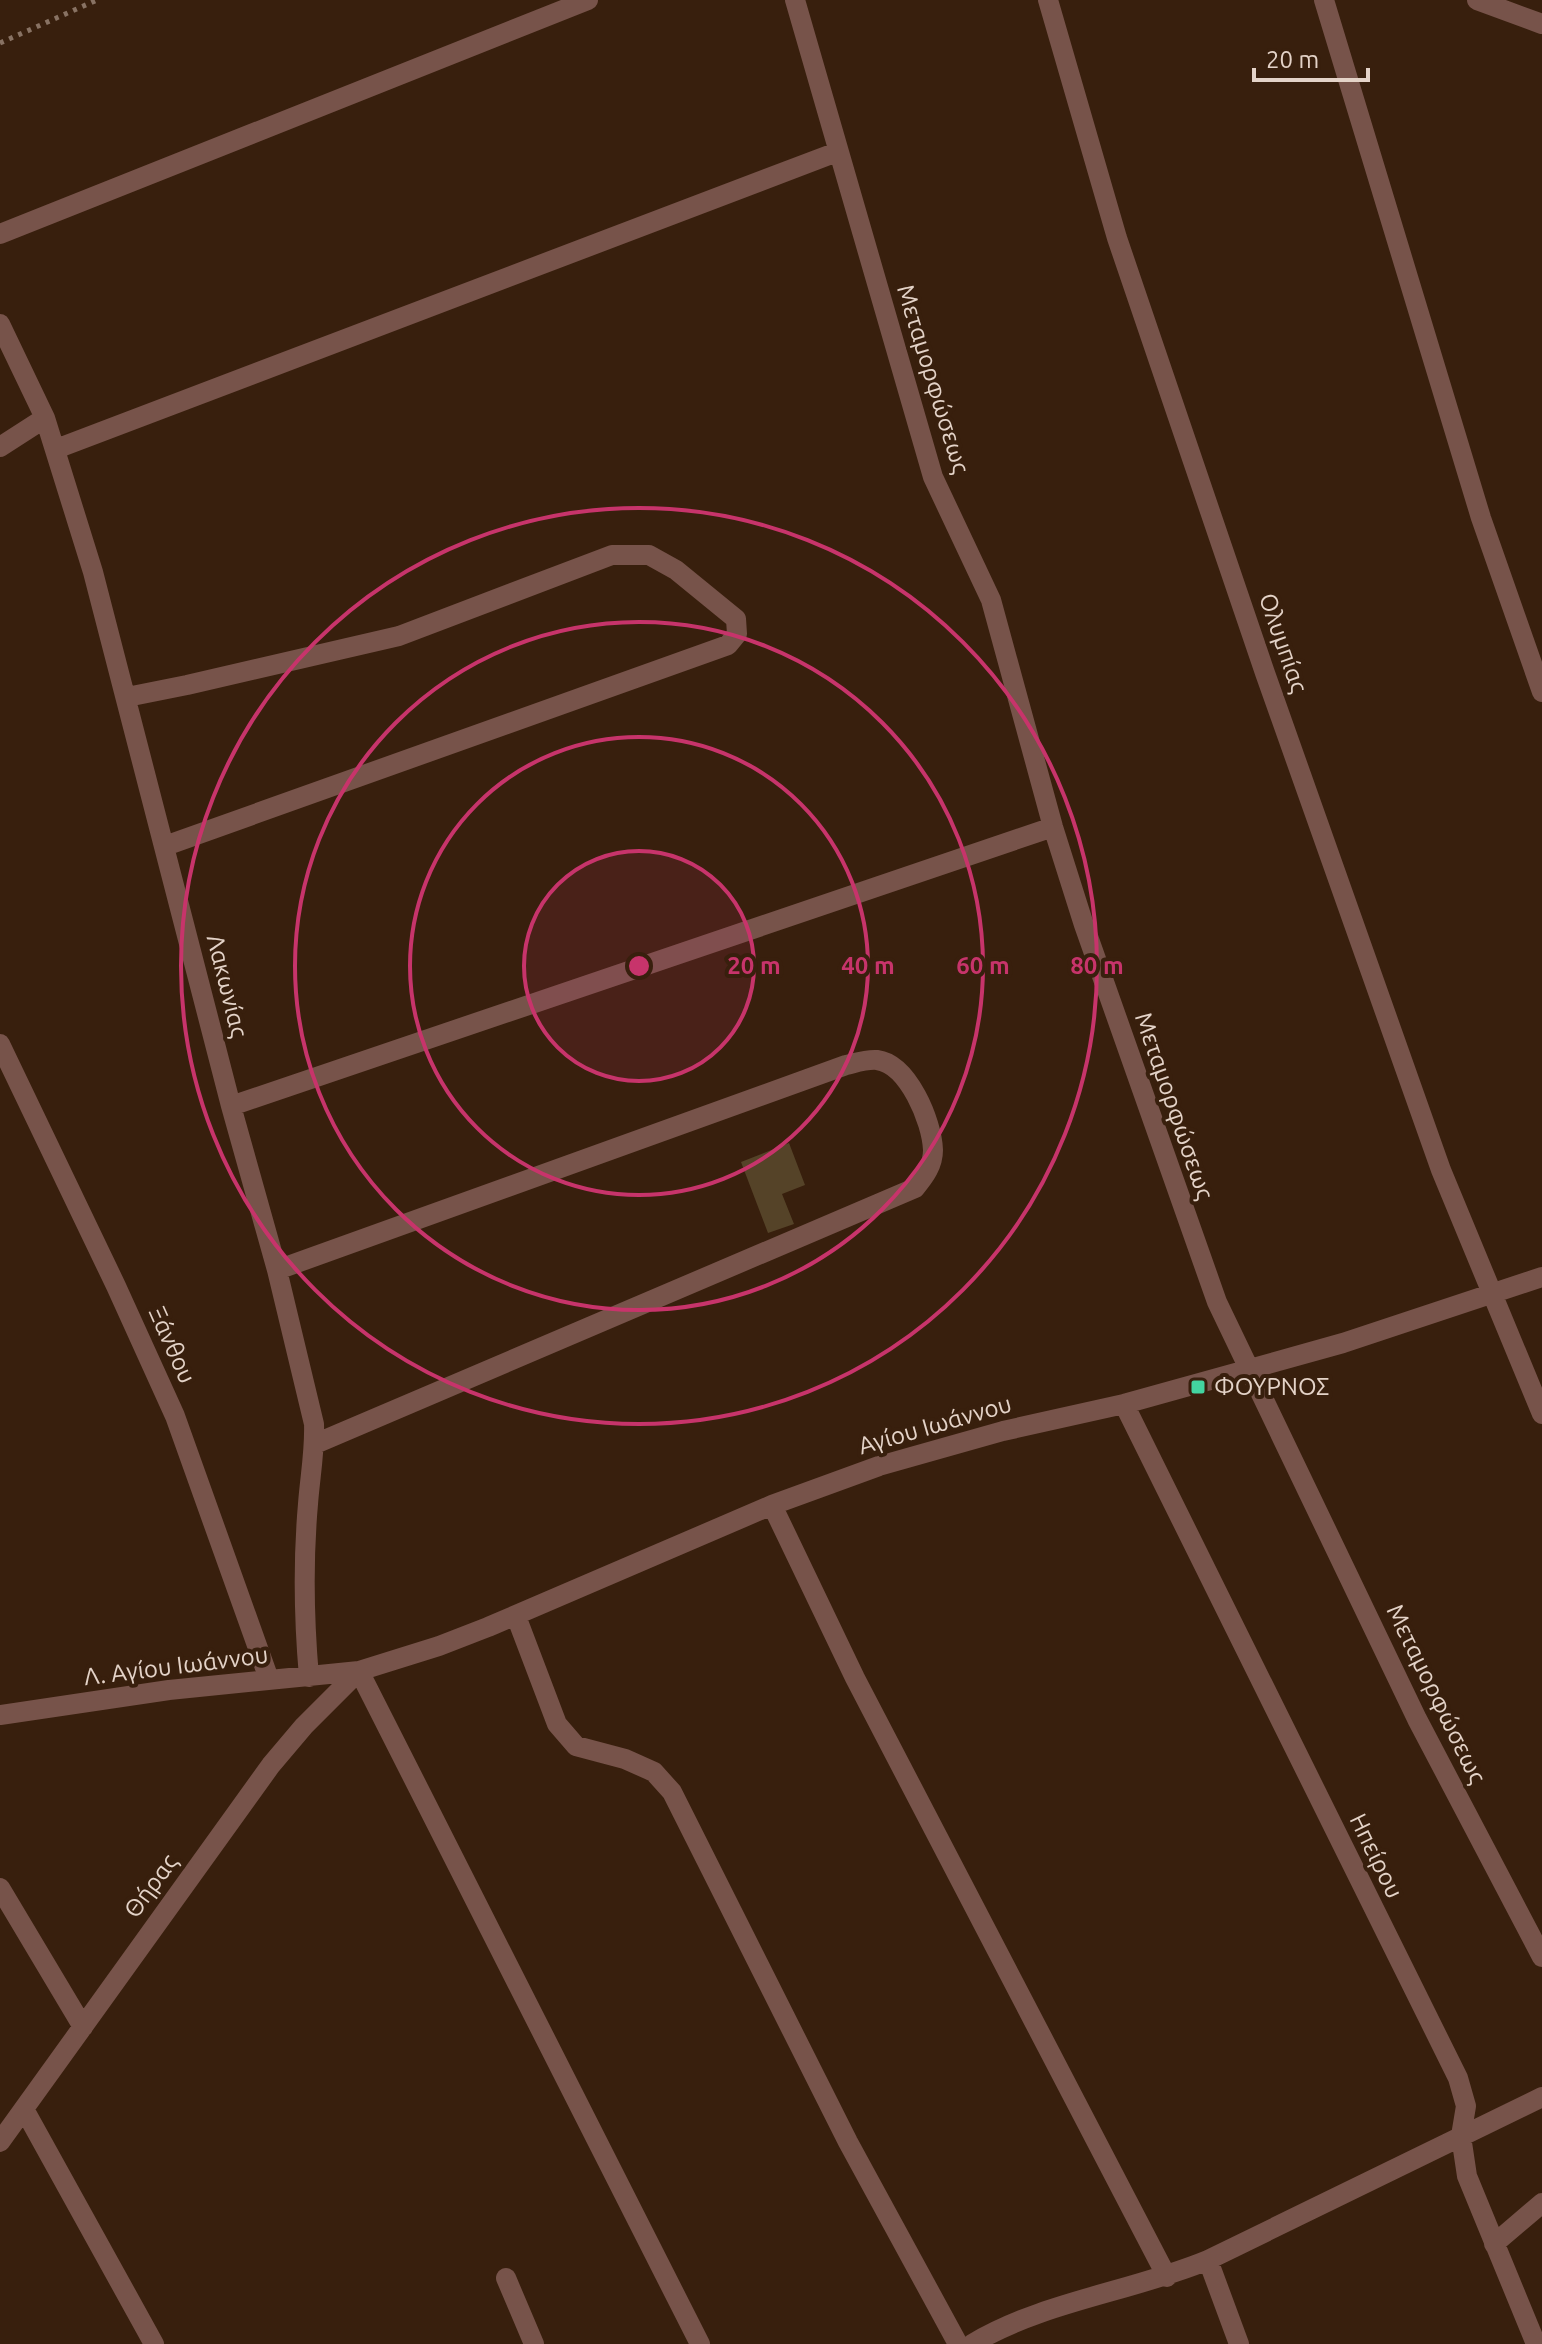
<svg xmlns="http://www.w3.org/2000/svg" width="1542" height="2344" viewBox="0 0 1542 2344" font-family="Ubuntu,sans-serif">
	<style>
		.building { fill: #554328 }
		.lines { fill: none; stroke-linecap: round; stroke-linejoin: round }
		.path { stroke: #887263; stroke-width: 5; stroke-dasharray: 4 6; stroke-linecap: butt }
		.minor { stroke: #77534a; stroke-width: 20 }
		.ring { fill: none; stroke: #c7346b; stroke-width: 4 }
		.poi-dot { fill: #43d4a0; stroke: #381f0d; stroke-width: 3 }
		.labels { text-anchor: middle; stroke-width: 8; stroke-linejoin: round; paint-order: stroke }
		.street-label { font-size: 24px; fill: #e4d3c8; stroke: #381f0d }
		.poi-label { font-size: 24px; fill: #e4d3c8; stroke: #381f0d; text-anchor: start }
		.centre { fill: #c7346b; stroke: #381f0d; stroke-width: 4 }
		.ring-label { font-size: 24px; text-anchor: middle; font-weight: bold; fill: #c7346b; stroke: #381f0d; stroke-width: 8; stroke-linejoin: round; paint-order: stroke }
	</style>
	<rect width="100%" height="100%" fill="#381f0d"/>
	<!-- building -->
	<path class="building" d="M789,1143l16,42 -23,9 12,30 -26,9 -27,-71z"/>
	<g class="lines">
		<!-- path -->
		<path class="path" d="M0,43l97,-43"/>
		<!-- minor -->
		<path class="minor" d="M795,0l138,477 58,123 62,227 31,98 133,377 200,417 125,238
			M1048,0l69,238 148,435 176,497 101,244
			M1324,0l157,518 61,174
			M1477,0l65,24
			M0,234l588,-234
			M0,324l45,94 48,154 138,534 46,164 37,154c1,27 -4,53 -6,80 -5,57 -4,116 1,173
			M0,447l45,-29
			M56,449l781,-297
			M127,697l60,-12 212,-49 213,-81h37l27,15 60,49 1,15 -9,11 -563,201
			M0,1044l116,242 59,130 94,263
			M231,1106l822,-279
			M277,1270l569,-205c9,-2 21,-6 31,-5 31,4 55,61 56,90 0,15 -8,26 -18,38l-600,256
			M1124,1404l334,674 8,28 -5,30 6,40 69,168
			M772,1505l83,173 312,599
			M516,1616l41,108 19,22 49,13 29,13 18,20 176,350 110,202
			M359,1671l341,673
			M0,1715l169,-25 190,-19 80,-25 49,-19 284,-122 107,-39 124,-35 121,-27 219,-61 199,-66
			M0,1888l83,139
			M24,2109l130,235
			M0,2142l271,-377 33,-39 55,-55
			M1494,2244l48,-41
			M1208,2260l31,84
			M506,2278l28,66
			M972,2344c72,-43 159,-52 236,-84l334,-163"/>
	</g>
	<!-- distance rings -->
	<circle cx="639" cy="966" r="115" fill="#c7346b" fill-opacity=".12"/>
	<g class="ring">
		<circle cx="639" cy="966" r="115"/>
		<circle cx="639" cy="966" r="229"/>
		<circle cx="639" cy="966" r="344"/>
		<circle cx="639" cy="966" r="458"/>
	</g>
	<!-- markers -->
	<rect class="poi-dot" x="1190" y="1379" width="16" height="16" rx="4"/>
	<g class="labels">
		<!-- street labels -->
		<g class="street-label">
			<text transform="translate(933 379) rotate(73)" y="8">Μεταμορφώσεως</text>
			<text transform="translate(1283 643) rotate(71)" y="8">Ολυμπίας</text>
			<text transform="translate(227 986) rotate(76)" y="8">Λακωνίας</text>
			<text transform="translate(1174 1106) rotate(71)" y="8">Μεταμορφώσεως</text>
			<text transform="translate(172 1345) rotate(66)" y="8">Ξάνθου</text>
			<text transform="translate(935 1425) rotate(-16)" y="8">Αγίου Ιωάννου</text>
			<text transform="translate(176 1666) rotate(-7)" y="8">Λ. Αγίου Ιωάννου</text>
			<text transform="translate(1436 1694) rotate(64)" y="8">Μεταμορφώσεως</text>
			<text transform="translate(1376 1856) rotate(64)" y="8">Ηπείρου</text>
			<text transform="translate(151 1886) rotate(-54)" y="8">Θήρας</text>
		</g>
		<!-- poi labels -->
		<g class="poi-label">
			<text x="1214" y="1395">ΦΟΥΡΝΟΣ</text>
		</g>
	</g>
	<circle cx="639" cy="966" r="12" class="centre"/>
	<g class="ring-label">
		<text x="754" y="974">20 m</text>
		<text x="868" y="974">40 m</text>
		<text x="983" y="974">60 m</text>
		<text x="1097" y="974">80 m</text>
	</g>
	<!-- scale -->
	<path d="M1254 68v12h114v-12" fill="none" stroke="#e4d3c8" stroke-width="4"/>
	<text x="1266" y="68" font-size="24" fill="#e4d3c8" stroke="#381f0d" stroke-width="6" paint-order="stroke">20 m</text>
</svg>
